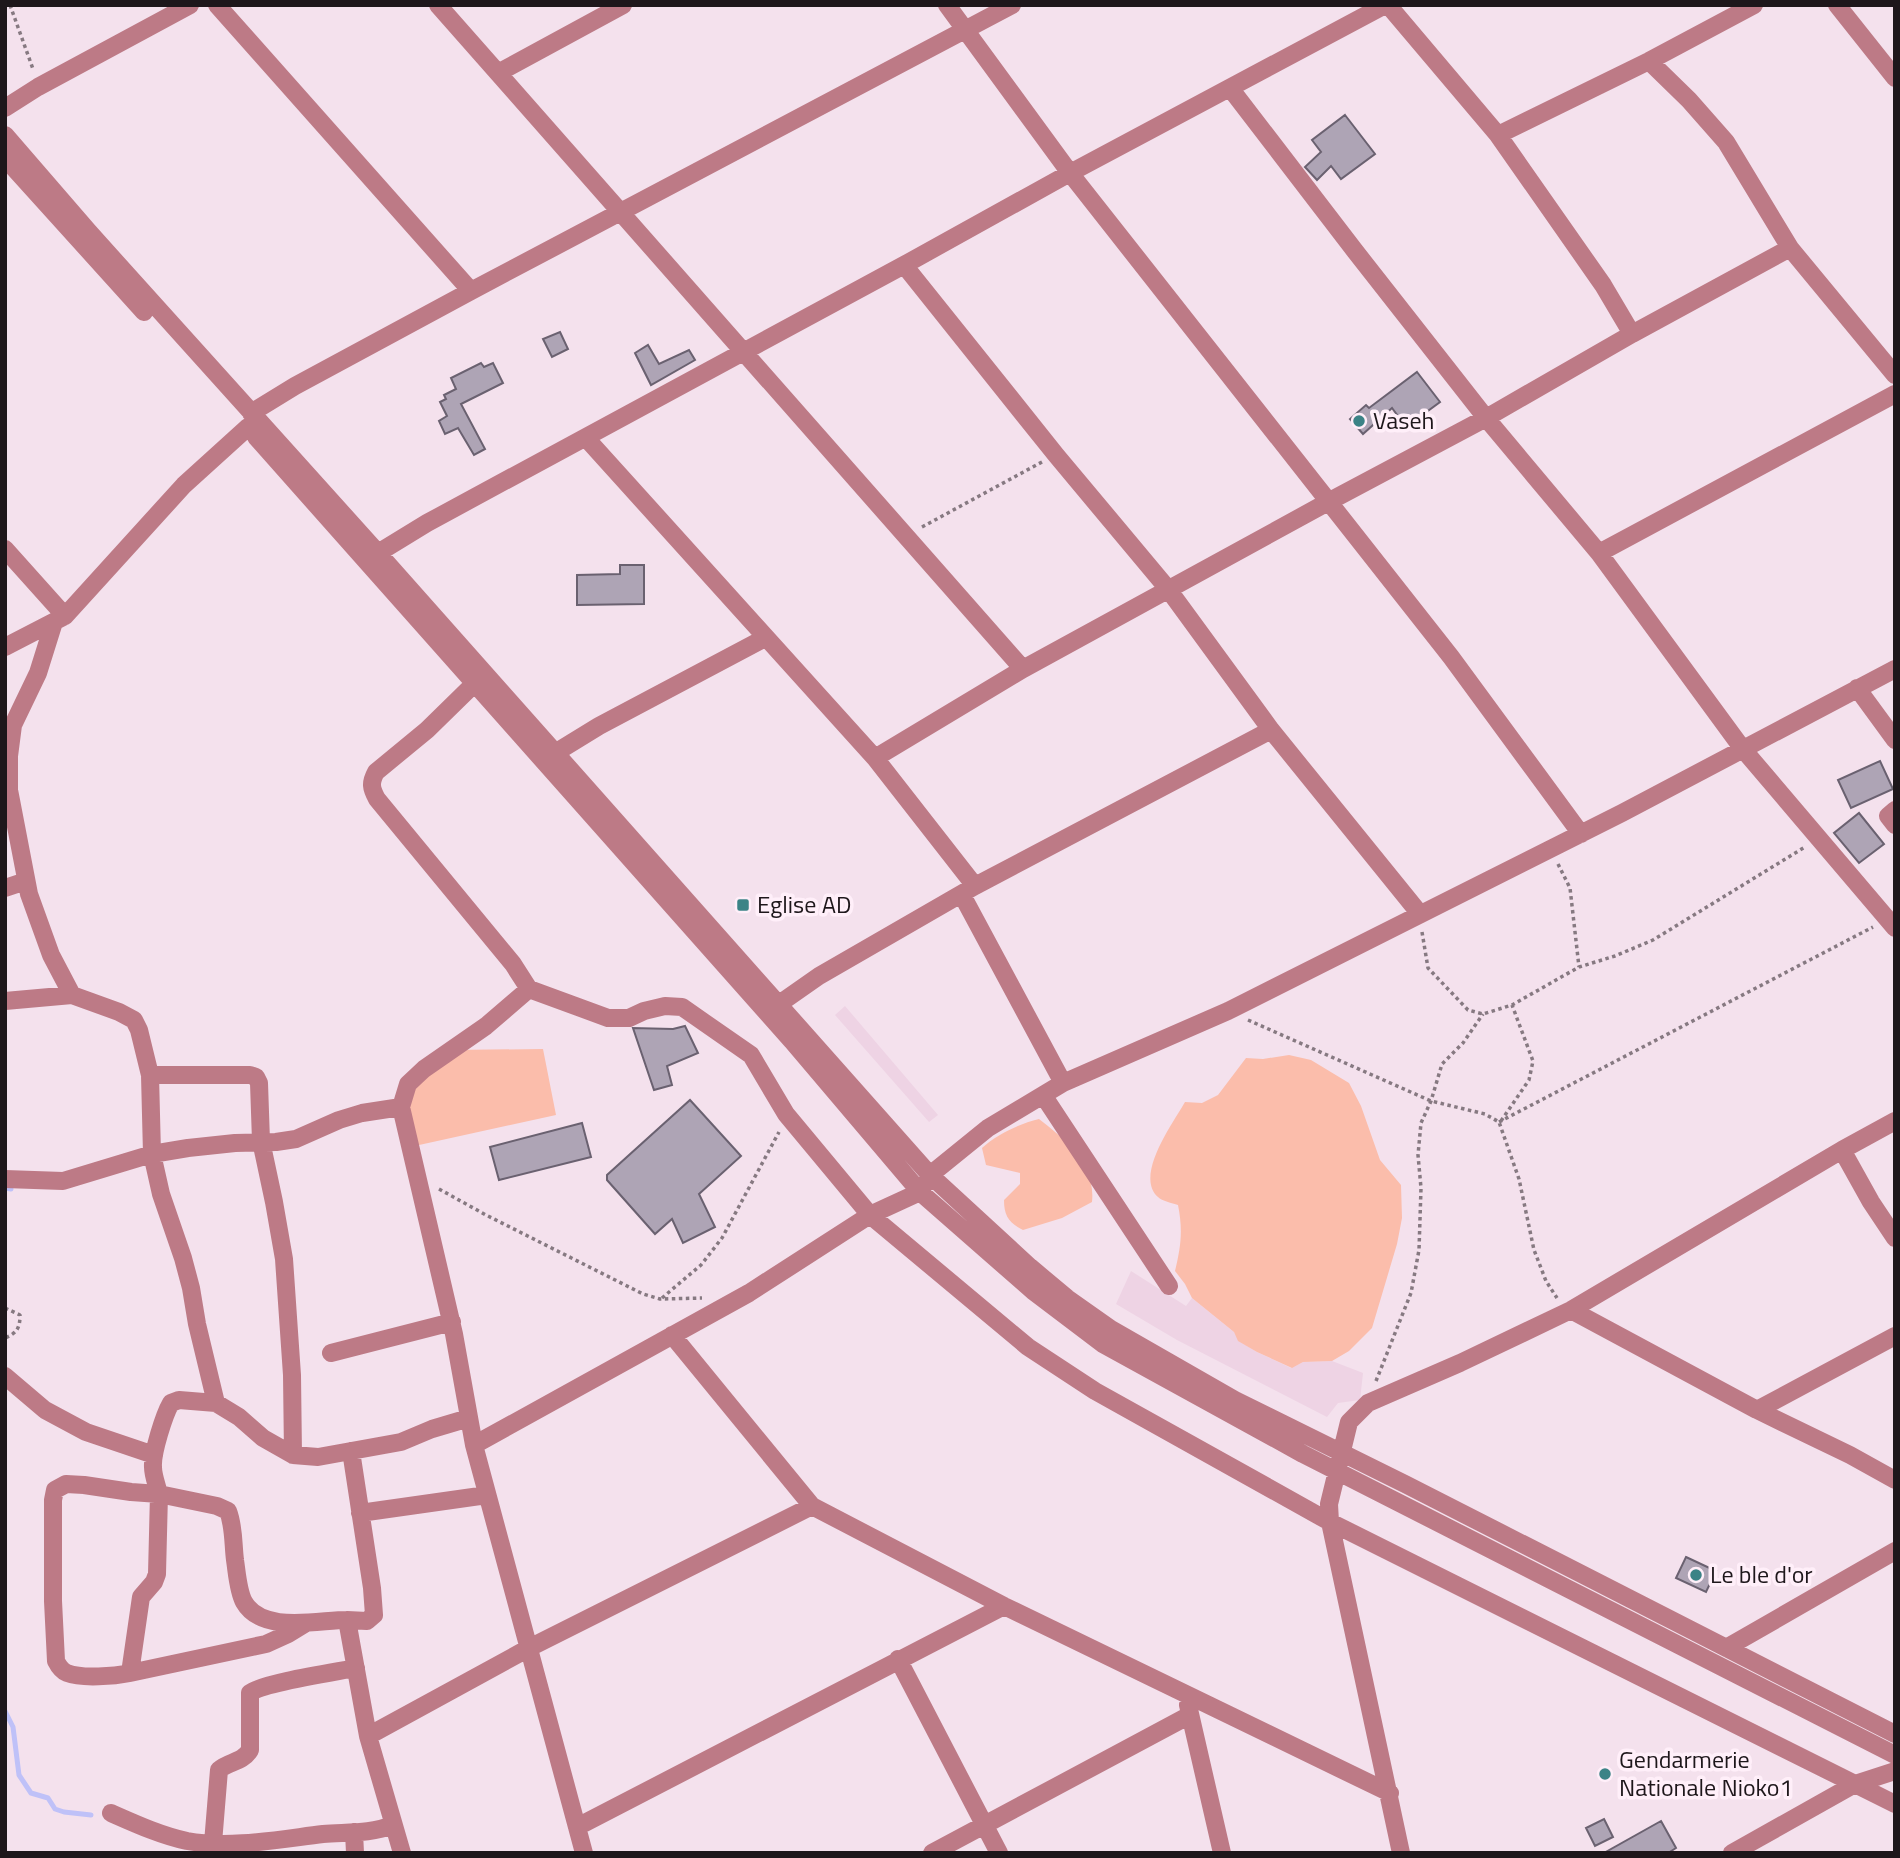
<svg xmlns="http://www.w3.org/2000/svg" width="1900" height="1858" viewBox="0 0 1900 1858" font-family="'Titillium Web',sans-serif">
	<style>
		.built { fill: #eed3e4 }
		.green { fill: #fbbdab }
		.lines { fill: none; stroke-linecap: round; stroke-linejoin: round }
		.stream { stroke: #bfc1f8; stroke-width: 5 }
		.building { fill: #aea4b5; stroke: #6a6170; stroke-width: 2 }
		.path { stroke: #867981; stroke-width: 3.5; stroke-dasharray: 3.5 3.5; stroke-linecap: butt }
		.minor { stroke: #bd7a86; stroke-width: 18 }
		.poi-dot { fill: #3b8386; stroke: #ffeff9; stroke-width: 2.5 }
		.labels { text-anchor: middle; stroke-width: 7; stroke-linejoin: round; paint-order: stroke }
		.poi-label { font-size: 24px; fill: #1e171b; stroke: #ffeff9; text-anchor: start }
	</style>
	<rect width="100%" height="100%" fill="#f4e1ed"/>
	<!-- built -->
	<path class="built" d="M845,1006l93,109 -9,7 -94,-107z
		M1131,1271l55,35 6,-8 42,34 5,9 18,11 34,16 12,-6 29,-1 31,12 -3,27 -22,3 -11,14 -150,-77 -61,-36z"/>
	<!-- green -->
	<path class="green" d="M543,1049l13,66 -146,32 -2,-63 43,-34z
		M1289,1055l22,5 38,23 12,23 19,54 21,25 1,33 -5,26 -25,84 -23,23 -17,10 -29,1 -11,6 -35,-16 -19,-11 -4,-9 -42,-34 -7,-14 -10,-13c6,-25 8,-41 3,-66 -6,-2 -16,-4 -20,-8 -24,-21 15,-74 27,-95l17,1 16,-8 28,-37 17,1z
		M1039,1119c27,21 57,46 53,83l-30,16 -39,12c-14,-7 -19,-14 -19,-30l16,-16v-11l-34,-8 -4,-17c15,-14 37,-24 57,-29z"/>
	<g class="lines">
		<!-- stream -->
		<path class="stream" d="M5,1188l6,1
			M5,1711l8,16 6,48 12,18 17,5 7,11 9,3 27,3"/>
	</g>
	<!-- building -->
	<path class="building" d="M1345,115l30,39 -34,25 -10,-13 -14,14 -12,-13 16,-15 -9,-12z
		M560,332l8,17 -16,8 -9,-18z
		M648,345l11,19 30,-14 6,10 -44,25 -16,-32z
		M481,363l3,4 9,-4 10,20 -42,21 24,45 -11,6 -16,-27 -13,6 -6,-13 8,-5 -7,-14 6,-3 -2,-4 12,-6 -5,-11z
		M1417,372l23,30 -34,25 -14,-19 -29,26 -13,-15 16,-14 3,3z
		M620,565h24v39l-67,1v-30l43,-1z
		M1880,761l13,28 -42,19 -13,-28z
		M1859,813l25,31 -25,19 -25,-30z
		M685,1026l13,27 -31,13 5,19 -18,5 -21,-62 40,1z
		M690,1100l51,56 -42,38 16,33 -32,16 -11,-24 -17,15 -48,-54v-5z
		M582,1123l9,34 -92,23 -9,-33z
		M1686,1557l30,14 -10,21 -30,-14z
		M1604,1819l9,18 -18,9 -9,-18z
		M1661,1821l15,27 -8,5h-64z"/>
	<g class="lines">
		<!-- path -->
		<path class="path" d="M10,5l23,64
			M922,527l120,-65
			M1558,864l12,24 9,79
			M1422,932l6,36 40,42 15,4 29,-9 67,-38 36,-11 38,-16 152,-93
			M1248,1020l183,81 54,13 14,8 20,57 15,71 12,31 11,17
			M1501,1121l28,-41 4,-19 -21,-56
			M1499,1122l374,-195
			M439,1189l47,26 157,79 17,5 42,-1
			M662,1298l39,-33 21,-27 57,-106
			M5,1308l15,7c0,13 -3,18 -15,23
			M1376,1381l35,-88 8,-43 2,-62 -3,-33 3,-32 10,-22 11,-37 21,-21 20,-29"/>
		<!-- minor -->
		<path class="minor" d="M217,5l254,286
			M438,5l585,664
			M947,5l123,168 381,484 130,177
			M1388,5l110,130 105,150 29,49
			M1837,5l58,73
			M1649,61l40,39 37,42 64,106 105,127
			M498,73l125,-68
			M1230,88l125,163 131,167 113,135 143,195 153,180
			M5,108l33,-21 152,-82
			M5,135l83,96 290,322 552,622 100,92 37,31 44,31 124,71 170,84 490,250
			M1498,135l151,-74 105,-56
			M5,158l139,154
			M904,265l152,190 112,134 103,141 149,184
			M251,413l44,-27 176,-95 541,-286
			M256,437l536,604 128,151 113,99 70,53 200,110 592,301
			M586,438l289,320 100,128
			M5,549l60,67
			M378,553l49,-30 477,-258 166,-92 315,-168
			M1599,553l296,-159
			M54,622l-16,51 -25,52 -4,31v34l20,104 22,61 21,40
			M5,647l60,-31 119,-131 64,-58
			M474,684l-47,46 -51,42c-6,11 -5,16 1,27l136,165 16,25
			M1857,688l38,52
			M555,753l44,-27 166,-88
			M875,758l148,-89 305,-167 158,-84 146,-84 158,-86
			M1895,810l-7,6 7,9
			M5,888l21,-7
			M962,895l101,188
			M5,1001l67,-6 47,17 15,8 5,10 11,45 2,79 9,40 22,64 8,30 6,36 19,79
			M779,1004l40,-28 156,-90 296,-156
			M150,1075h100l6,2 3,6 2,58 13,61 10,57 8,116 1,80
			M1043,1095l126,191
			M1842,1150l29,52 24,36
			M5,1179l58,2 89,-27 36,-6 47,-5 41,-1 20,-3 43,-19 23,-7 39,-6
			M1571,1310l186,100 93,45 45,25
			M672,1335l140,171 192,100 386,187
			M331,1353l121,-31
			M5,1376l40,34 41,22 68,23
			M1757,1410l138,-74
			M474,1445l275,-152 121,-78 50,-23 10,-17 58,-47 75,-45 165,-72 394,-198 273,-144
			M360,1513l127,-18
			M347,1620l20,1 7,-6 -2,-27 -21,-137
			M1726,1648l169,-97
			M898,1659l101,194
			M130,1673l11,-76 13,-15 3,-8 2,-80 -28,-2 -47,-7 -18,-1 -11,6 -2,10v101l3,60c3,6 6,10 11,12 15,6 48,3 63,0l136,-29 22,-10 18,-11
			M1188,1705l34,148
			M368,1736l161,-88 283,-142
			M111,1813c25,11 49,22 76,28 42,8 94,-2 136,-7 24,-2 47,0 70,-9
			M577,1827l427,-221
			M354,1832l1,21
			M213,1843l6,-73c10,-9 23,-7 31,-20v-57c12,-10 86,-21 106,-25
			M402,1853l-34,-117 -21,-116c-29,0 -85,14 -103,-18 -6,-11 -7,-29 -9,-42 -2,-16 -1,-34 -7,-49l-11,-5 -58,-12c-2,-9 -6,-18 -6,-27 -1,-14 11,-52 18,-64l8,-3 37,3 23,14 24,21 30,17 25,2 83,-15 31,-13 37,-11
			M584,1853l-110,-408 -20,-111 -53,-227 7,-23 16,-15 62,-43 43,-37 79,29h21l15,-7 21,-5 17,1 69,48 35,59 84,101 158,132 67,44 235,131 565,282
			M932,1853l258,-138
			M1401,1853l-71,-331 -1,-18 20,-82 19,-19 92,-40 111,-53 271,-160 53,-29
			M1732,1853l123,-69 40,-13"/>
	</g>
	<!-- markers -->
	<g class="poi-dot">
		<circle cx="1359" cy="421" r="7"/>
		<rect x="736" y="898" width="14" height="14" rx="3.5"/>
		<circle cx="1696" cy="1575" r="7"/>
		<circle cx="1605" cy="1774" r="7"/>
	</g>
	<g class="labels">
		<!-- poi labels -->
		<g class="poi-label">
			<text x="1373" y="429">Vaseh</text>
			<text x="757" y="913">Eglise AD</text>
			<text x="1710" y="1583">Le ble d'or</text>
			<text x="1619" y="1768">Gendarmerie<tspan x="1619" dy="28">Nationale Nioko1</tspan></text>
		</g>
	</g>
	<!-- border -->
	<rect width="1900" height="1858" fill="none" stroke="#1e171b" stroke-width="14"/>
</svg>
